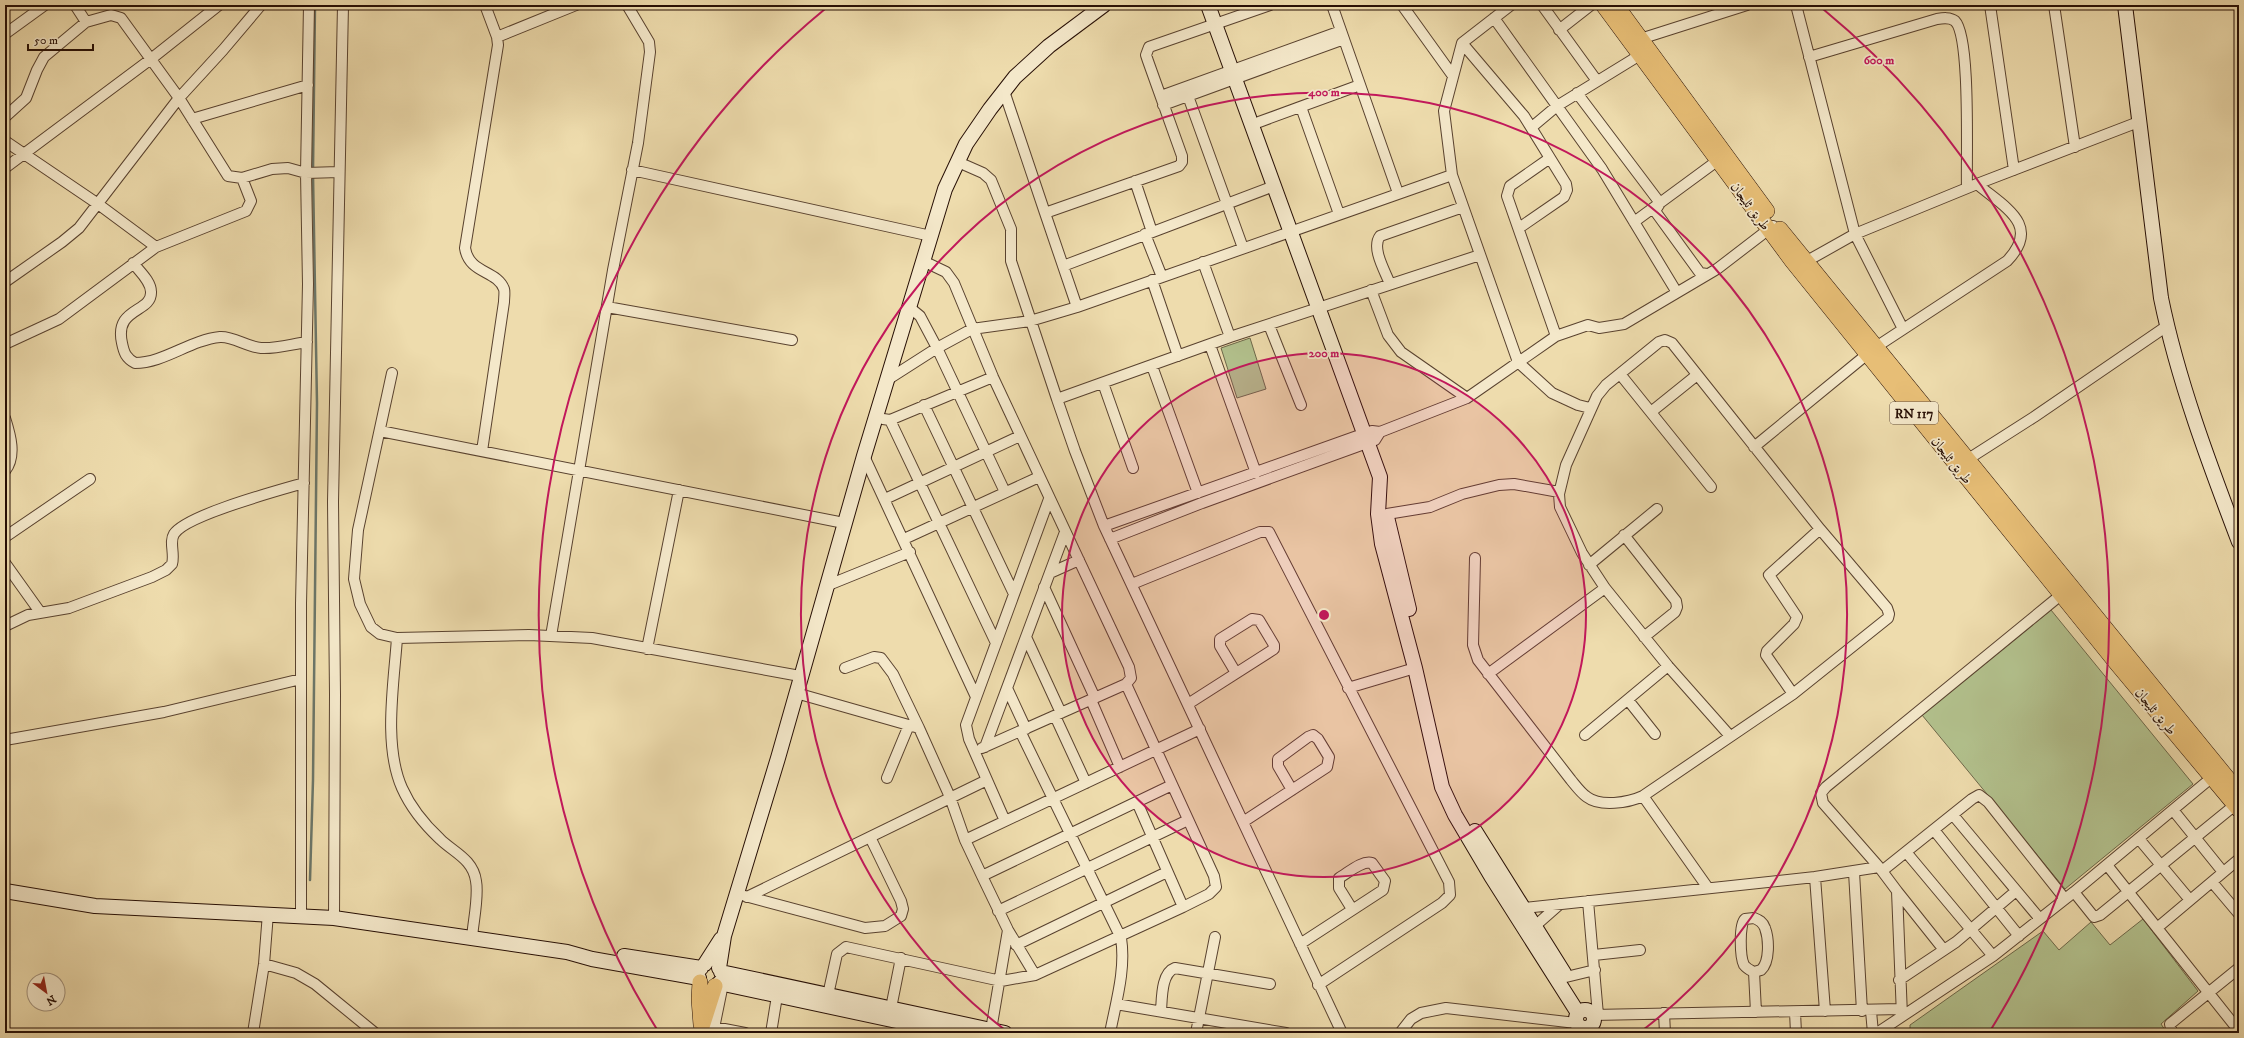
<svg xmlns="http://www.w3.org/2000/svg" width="2244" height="1038" viewBox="0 0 2244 1038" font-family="'IM FELL DW Pica',Amiri,serif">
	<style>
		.green { fill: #b3c28e; stroke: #6d684a }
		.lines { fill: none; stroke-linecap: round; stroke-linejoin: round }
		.stream { stroke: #6b7669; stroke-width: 2.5 }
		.street-casing { stroke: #59422f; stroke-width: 12 }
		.secondary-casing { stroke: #270f05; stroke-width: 16 }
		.primary-casing { stroke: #270f05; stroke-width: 16 }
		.street { stroke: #f4e8ca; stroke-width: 10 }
		.secondary { stroke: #f4e8ca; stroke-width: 14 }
		.primary { stroke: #e7be76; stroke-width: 15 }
		.ring { fill: none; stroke: #c2185b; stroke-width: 2 }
		.labels { text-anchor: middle; stroke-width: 3.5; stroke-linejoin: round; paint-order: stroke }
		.shield { fill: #f4e8ca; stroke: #645040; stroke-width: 1 }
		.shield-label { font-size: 13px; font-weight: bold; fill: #270f05 }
		.street-label { font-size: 14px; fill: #270f05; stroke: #f4e8ca }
		.centre { fill: #c2185b; stroke: #f4e8ca; stroke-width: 2 }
		.ring-label { font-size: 12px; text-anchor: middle; font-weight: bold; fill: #c2185b; stroke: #f4e8ca; stroke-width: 3.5; stroke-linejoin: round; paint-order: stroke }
	</style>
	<rect width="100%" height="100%" fill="#eedcad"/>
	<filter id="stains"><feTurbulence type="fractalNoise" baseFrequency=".005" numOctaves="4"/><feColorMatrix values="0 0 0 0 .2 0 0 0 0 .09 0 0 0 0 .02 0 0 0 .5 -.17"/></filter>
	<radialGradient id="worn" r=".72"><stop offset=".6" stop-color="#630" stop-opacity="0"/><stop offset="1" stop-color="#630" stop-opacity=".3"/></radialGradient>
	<!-- green -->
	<path class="green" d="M1250,338l16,51 -29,9 -16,-50z
		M2051,610l142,174 -128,105 -143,-174z
		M2143,919l55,72 -37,33 6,9h-257v-8l133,-94 16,19 32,-28 19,23z"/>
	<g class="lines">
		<!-- stream -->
		<path class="stream" d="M313,170l2,-165
			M310,880l3,-100 4,-377 -4,-228"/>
		<!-- street casing -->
		<g class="street-casing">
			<path id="street" d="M75,5l11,17 25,-7 10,3 58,80 49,78 14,2 30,-9 16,-1 18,5 33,-1
				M1270,5l-121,42 -3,8 2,6 34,95v6l-3,4 -134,47 32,94 375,-132 66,187 34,31 26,12 12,3
				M1332,5l66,188
				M1402,5l51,71
				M1511,5l-49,38 62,73 42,68 1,6 -3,7 -45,31
				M1542,5l55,76
				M1796,5l59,229 48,95
				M1990,5l24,165
				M2054,5l21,142
				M1494,18l108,151 74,122
				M1559,30l32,-25
				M5,34l40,-29
				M497,37l79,-32
				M1637,40l110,-35
				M1809,57l128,-38c6,-1 13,-2 18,2 16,16 11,139 12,167
				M1004,91l41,122
				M1577,93l83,110 -5,8 45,62 7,1
				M1161,96l180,-65
				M1188,96l55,152
				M1163,105l181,-66
				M1301,107l38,107
				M5,117l21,-19 11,-28 7,-13 42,-35
				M192,119l116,-34
				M1259,122l101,-37
				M1532,127l25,-21 83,-51
				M5,141l93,63 58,43
				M958,162l25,11 8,7 20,49v32l46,138
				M5,168l146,-109 68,-54
				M632,170l299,66
				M1452,175l-8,-64 18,-68
				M1135,181l17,51
				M1634,222l83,-61
				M1145,234l17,43
				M1807,261l48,-27 122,-50 164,-63
				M1203,262l27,75
				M133,263c6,8 18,18 18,29 1,21 -37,15 -29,51 2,10 4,15 13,20 29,0 55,-23 85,-26 13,-1 27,10 41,11 15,1 31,-4 46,-6
				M1063,266l211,-80
				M1152,280l26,76
				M5,282l57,-40 17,-14 100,-130 44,-48 38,-45
				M1390,284c-5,-13 -19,-36 -10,-48l83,-29
				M1371,290l17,45 13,17 66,46
				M607,307l185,33
				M909,307l11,9 17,32 68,144
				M1269,325l32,80
				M1556,336l32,-11 11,3 25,-4 93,-55 56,-43
				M5,344l54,-25 97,-72 90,-36 5,-10 -9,-23
				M1210,345l46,128
				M1152,366l46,127
				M392,373l-34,157 -4,49 6,25 11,23 9,7 17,4c-3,45 -14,107 5,150 8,18 23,37 38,51 13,13 33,20 36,42 3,16 -3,41 -4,57
				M1620,374l91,113
				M887,380l50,-32 35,-19 58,-8 47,-14
				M1103,383l30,85
				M924,405l90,189
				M1651,412l46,-37
				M5,418c5,16 12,38 0,53
				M883,419l7,1 103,-43
				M890,420l106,223
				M380,431l464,92
				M1754,447l122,-100 131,-86c35,-36 -3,-54 -30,-77
				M482,451l22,-149c0,-4 1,-10 0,-13 -7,-19 -35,-15 -39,-41l33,-203 -1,-8 -12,-32
				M864,456l112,241
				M1962,463l72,-46 133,-91
				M885,499l135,-63
				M1387,514l43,-7 32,-13 37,-9 15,-1 45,8
				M1104,526l259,-92 9,-3 8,1 87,-34 89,-62 -49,-140 3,-10 40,-28
				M1624,535l52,66 1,6 -2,5 -31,25
				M5,537l85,-58
				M904,539l135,-62
				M1110,539l92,-36 173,-63 5,-8
				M1475,558l-2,87 5,15 93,120c5,6 10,13 16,17 13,10 41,6 56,-1l150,-102 95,-76 1,-4 -2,-6 -67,-79 -148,-186 -7,-3 -6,2 -53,43 -9,11 -31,69 -7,29 1,13 22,46 23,35 63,78 62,70
				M5,563l35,49
				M1589,565l68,-56
				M1050,573l29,-13
				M1132,584l128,-52h9l180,350 1,13 -8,8 -124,82
				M826,586l84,-34
				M1044,587l51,111
				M5,626l23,-11 41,-7 83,-31 14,-7 6,-6c3,-10 -3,-22 2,-30 12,-19 106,-44 130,-51
				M551,636l62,-366 25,-127 12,-91 -1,-10 -22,-37
				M1026,637l35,76
				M397,638l132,-3 63,3 208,38
				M647,649l32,-159
				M845,668l29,-11 7,1 12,16 26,54
				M1488,674l117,-86
				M1007,688l19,41
				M1348,688l67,-20
				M796,693l123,35 31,69 15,43 17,36 26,54 27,45
				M1793,694l-27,-39 1,-4 27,-27 3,-7 -28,-42 51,-46
				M1091,700l29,67
				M1628,700l27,34
				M1188,704l86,-55v-4l-15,-25 -7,-1 -32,20v7l16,27
				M1055,716l31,67
				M1020,731l101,207c5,31 -5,64 -11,95
				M1585,735l83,-69
				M5,740l159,-28 137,-33
				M985,747l80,-215
				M982,748l144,-64
				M887,778l22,-53
				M1643,796l65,92
				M1137,802l46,105
				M2173,810l50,62
				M1953,815l87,104
				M1005,821l-36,-82 -3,-14 83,-226
				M1243,822l84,-55 2,-10 -11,-18 -5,-4 -5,2 -30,22v7l14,24
				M1934,830l85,106
				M2139,839l51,61
				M965,840l235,-111
				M1906,852l87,104
				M2107,865l132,166
				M1882,871l90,-72 7,-4 9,7 77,97
				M1854,872l8,139
				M982,876l190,-91
				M1815,877l64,-10
				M2212,882l27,32
				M1897,891l47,59
				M2074,892l20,25 6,-2 135,-110
				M745,896l120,32 20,-2 16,-10 2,-7 -2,-8 -31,-64
				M747,897l240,-117
				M1588,901l10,114
				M1524,908l291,-31 10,134
				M998,911l190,-91
				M301,915v-311l7,-320 -2,-111 3,-168
				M334,918l1,-224 -2,-192 10,-497
				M1754,918c5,2 9,4 11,10 4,11 5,34 -4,42l-7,2c-4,-2 -7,-3 -10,-7 -4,-8 -5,-41 1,-46z
				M1535,926l25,-22
				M2157,928l82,-69
				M1300,944l83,-54 2,-9 -13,-18c-10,-3 -24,10 -33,15v10l13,21
				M1016,945l151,-73
				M1594,955l46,-5
				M264,964l32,9 19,11 60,49
				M1754,972l2,40
				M1566,977l29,-7
				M1899,980l57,-38 60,-51
				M828,995l9,-41 9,-7 155,34 34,-6 148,-68 26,-13 7,-7 -2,-11 -88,-192 5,-6 -2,-11 -136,-290 -39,-94 -8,-11 -23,-11
				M1116,1004l170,29
				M891,1008l10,-50
				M1161,1011c1,-12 0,-38 14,-43l95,16
				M1871,1011l2,22
				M1795,1012l1,21
				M1664,1013l1,20
				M1593,1015l308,-6
				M1902,1016l-5,-125 -18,-24 -56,-64 -2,-10 5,-6 236,-193
				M714,1027l31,6
				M991,1030l17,-100
				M253,1033l11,-69 4,-51
				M713,1033l10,-49
				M771,1033l6,-37
				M1196,1033l19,-96
				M1342,1033l-238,-507 -29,-75 -18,-52 173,-62 250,-82
				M1400,1033l11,-14 10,-6 25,-5 130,15
				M1877,1033l116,-77 81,-64 142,-118
				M2172,1033l-2,-9 69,-56"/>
		</g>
		<!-- secondary casing -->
		<g class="secondary-casing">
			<path id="secondary" d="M1208,5l172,472 -2,37 4,30 33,124 27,119 13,28 36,61 87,137
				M2125,5l36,293c17,83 48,165 78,244
				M1387,517l22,92
				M1475,831l89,142
				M5,891l90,15 239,12 233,34 25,7 107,19
				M624,956l77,12
				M705,964l16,-25
				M719,968l5,-32 54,-178 86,-302 81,-267 21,-45 24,-35 25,-32 34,-31 55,-41
				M721,972l284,61
				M719,983l234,50
				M1576 1019a9 9 0 1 1 18 0a9 9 0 1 1-18 0Z"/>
		</g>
		<!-- primary casing -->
		<g class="primary-casing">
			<path id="primary" d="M1603,5l189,256 325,403 122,146
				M1619,9l148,202
				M1780,229l459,563
				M700,982l-1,17 2,26
				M700,1033l15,-47"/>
		</g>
		<!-- street -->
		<use href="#street" class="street"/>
		<!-- secondary -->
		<use href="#secondary" class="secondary"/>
		<!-- primary -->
		<use href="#primary" class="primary"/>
	</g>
	<!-- distance rings -->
	<circle cx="1324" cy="615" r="262" fill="#c2185b" fill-opacity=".12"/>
	<g class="ring">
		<circle cx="1324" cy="615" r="262"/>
		<path d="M1009 1033A523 523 0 1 1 1639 1033"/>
		<path d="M658 1031A785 785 0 0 1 825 9M1823 9A785 785 0 0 1 1990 1031"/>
	</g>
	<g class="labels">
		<!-- shield labels -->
		<rect class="shield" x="1890" y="402" width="48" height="22" rx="3"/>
		<g class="shield-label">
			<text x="1914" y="418">RN 117</text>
		</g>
		<!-- street labels -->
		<g class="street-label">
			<text transform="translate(1751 206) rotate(53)" y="5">طريق ثليجان</text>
			<text transform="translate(1952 460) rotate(51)" y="5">طريق ثليجان</text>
			<text transform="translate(2156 711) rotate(50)" y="5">طريق ثليجان</text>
		</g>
	</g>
	<circle cx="1324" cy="615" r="6" class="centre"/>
	<g class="ring-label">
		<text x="1879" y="64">600 m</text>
		<text x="1324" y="96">400 m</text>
		<text x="1324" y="357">200 m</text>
	</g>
	<!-- margin -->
	<rect width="2244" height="1038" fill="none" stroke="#eedcad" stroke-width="20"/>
	<rect x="6" y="6" width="2232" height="1026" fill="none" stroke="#270f05" stroke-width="2"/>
	<rect x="10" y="10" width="2224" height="1018" fill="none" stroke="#270f05"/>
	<!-- north arrow -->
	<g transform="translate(46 992) rotate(148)"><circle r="19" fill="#f4e8ca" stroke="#a2917b"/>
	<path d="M0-3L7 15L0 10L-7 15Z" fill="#8f2418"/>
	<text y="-6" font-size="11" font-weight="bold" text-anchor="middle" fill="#270f05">N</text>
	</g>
	<!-- scale -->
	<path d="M28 44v6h65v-6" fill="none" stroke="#270f05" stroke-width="2"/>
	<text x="34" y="44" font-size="12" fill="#270f05" stroke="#f4e8ca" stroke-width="3" paint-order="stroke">50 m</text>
	<rect width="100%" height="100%" filter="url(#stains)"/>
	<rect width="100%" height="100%" fill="url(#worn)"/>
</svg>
